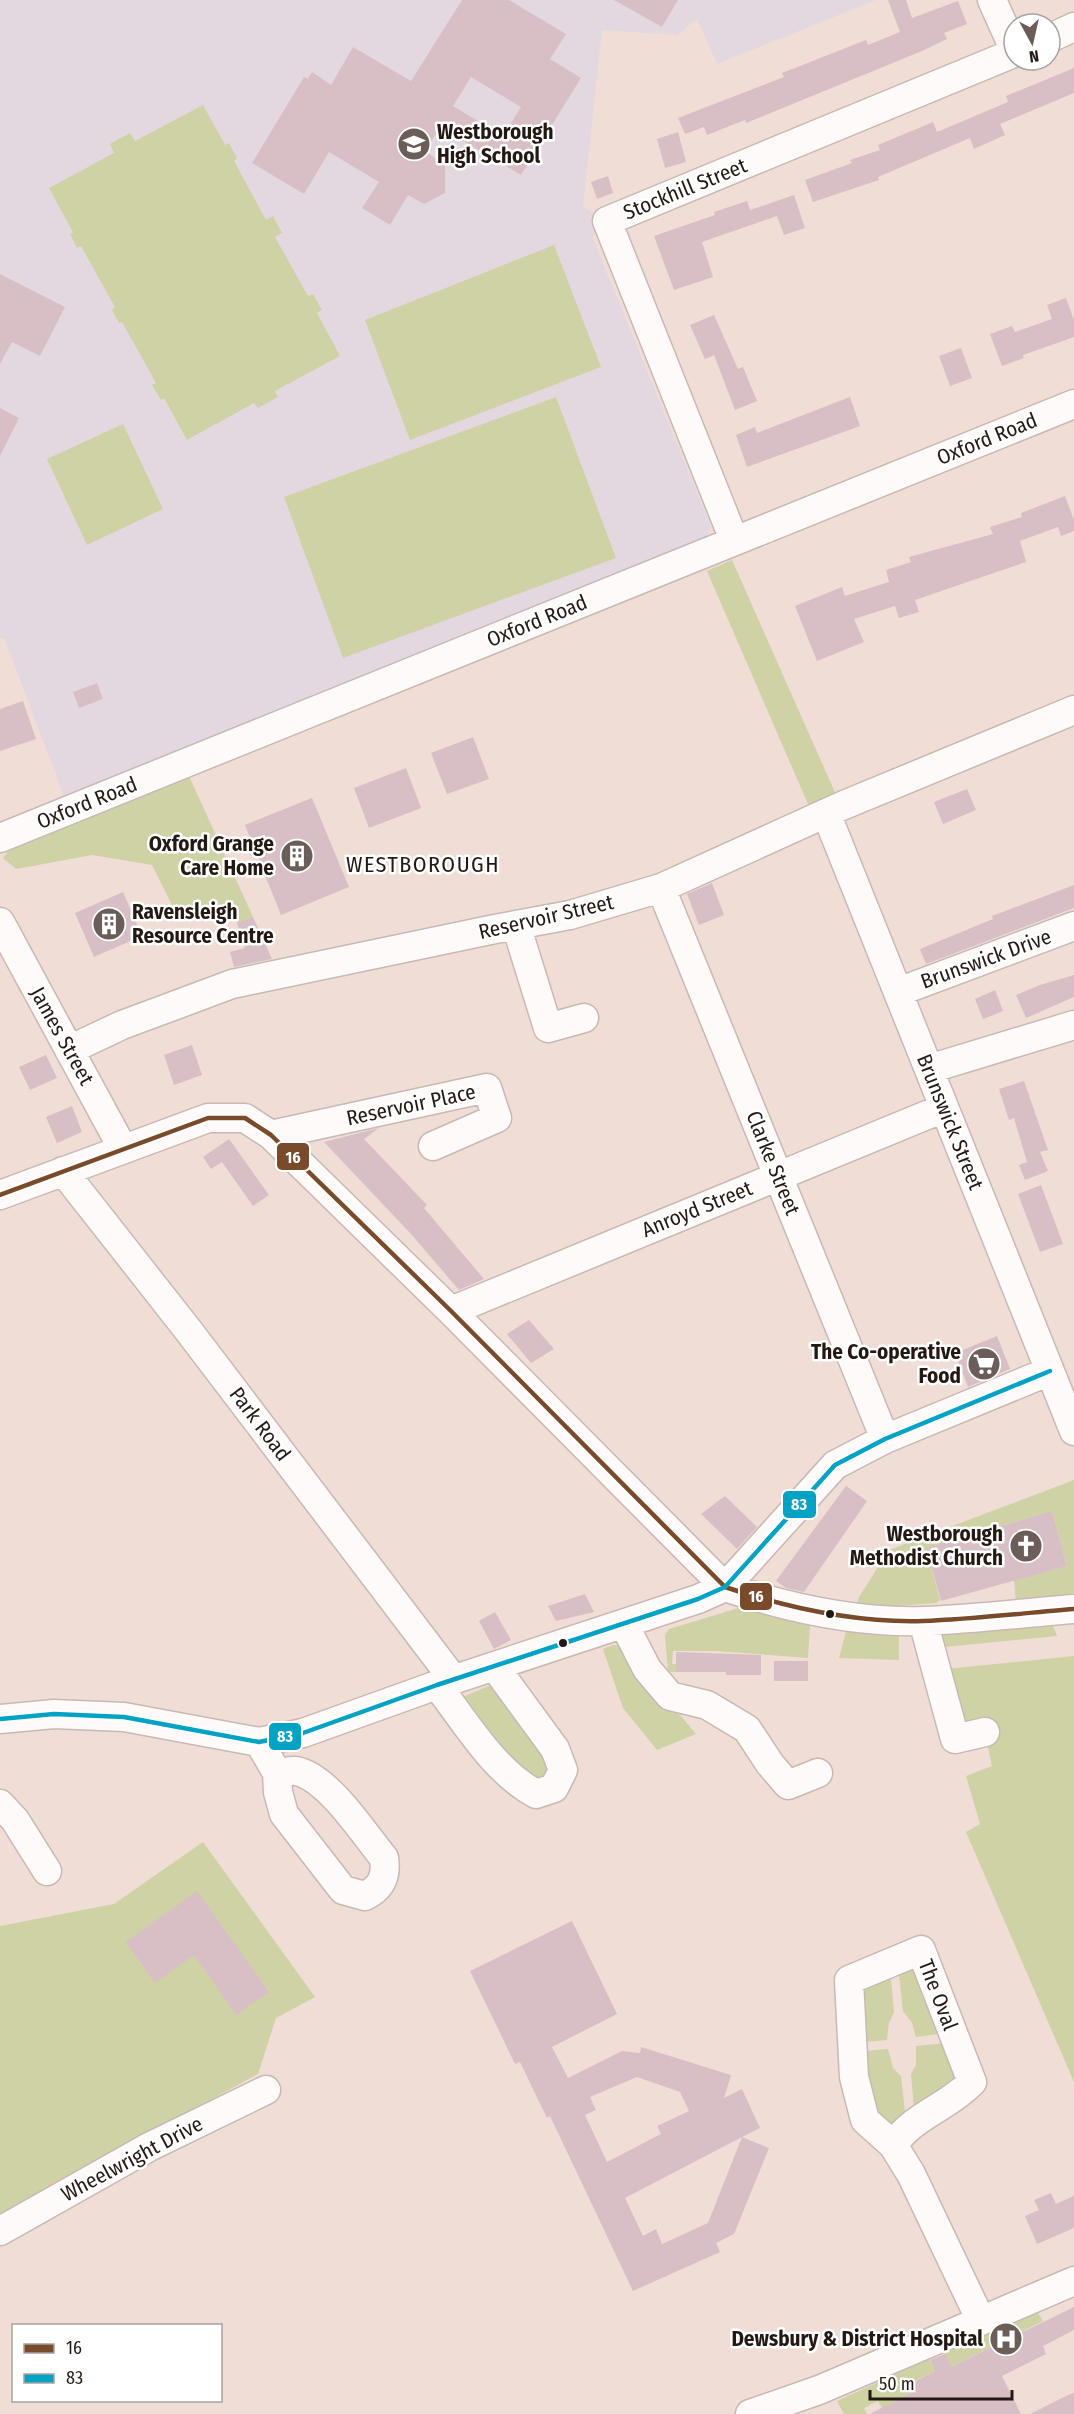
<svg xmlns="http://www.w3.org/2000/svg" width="1074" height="2414" viewBox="0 0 1074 2414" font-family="'Fira Sans Condensed',sans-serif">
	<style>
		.education { fill: #e4d8e0 }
		.green { fill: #ced2a4 }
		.building { fill: #d7bfc5; fill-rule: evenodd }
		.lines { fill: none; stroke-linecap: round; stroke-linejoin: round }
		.minor-casing { stroke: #c8b9b3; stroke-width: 31 }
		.minor { stroke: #fdfaf9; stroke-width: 28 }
		.bus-1-casing { stroke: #fff; stroke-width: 9 }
		.bus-2-casing { stroke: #fff; stroke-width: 9 }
		.bus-1 { stroke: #7a4b2a; stroke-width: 4.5 }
		.bus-2 { stroke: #02a2c5; stroke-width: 4.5 }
		.bus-dot { fill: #241813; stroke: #fff; stroke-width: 2 }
		.labels { text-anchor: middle; stroke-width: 5; stroke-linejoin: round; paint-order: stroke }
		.poi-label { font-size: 21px; font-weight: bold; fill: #241813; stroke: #fff; text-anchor: end }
		.street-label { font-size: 21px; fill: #241813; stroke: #fff }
		.neighbourhood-label { font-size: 22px; letter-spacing: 1.5px; fill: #241813; stroke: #fff }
		.line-badge { stroke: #fff; stroke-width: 2 }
		.badge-label { font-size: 16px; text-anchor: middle; font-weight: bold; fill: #fff }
	</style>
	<rect width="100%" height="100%" fill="#f0ddd6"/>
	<!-- education -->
	<path class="education" d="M0,0h876l-159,64 -20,-45 -20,16 -75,-5 -19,177 24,14 -15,16 119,289 -5,13 -642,257 -60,-158 -4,1z"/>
	<!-- green -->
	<path class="green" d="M203,105l22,40 4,-2 8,15 -3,3 32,59 7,-4 9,17 -7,4 33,59 5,-2 9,16 -5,3 23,43 -65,35 3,6 -20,11 -4,-5 -67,37 -23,-42 -3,2 -9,-15 4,-2 -34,-61 -3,1 -7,-13 3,-3 -34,-61 -4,2 -7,-14 3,-2 -24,-44 65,-35 -4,-9 20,-11 5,8z
		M554,245l47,122 -191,73 -45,-120z
		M556,397l60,161 -273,100 -59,-161z
		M123,424l40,85 -76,36 -40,-86z
		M732,560l109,246 -27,12 -107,-247z
		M189,776l64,141 -16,6 -5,-10 -32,-7 -22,11 -26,-52 -60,-10 -76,14 -13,-11 6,-8z
		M1074,1480v113l-58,8 -2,-21 53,-14 -15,-55 -126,37 14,52 -4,3 -81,6 4,-12 30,-47z
		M742,1607l68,16 -2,35 -91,-7h-44l-1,13h4v8h-8l-3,-37 4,-6z
		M1053,1614v12l4,10 -112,11 -6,-24z
		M846,1631l53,4v25l-60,-2z
		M613,1645l17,2 14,25 52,62 -39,16 -34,-42 -20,-59z
		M1074,1656v426l-108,-250 14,-8 -14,-48 26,-10 -10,-46 -22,5 -14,-56z
		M498,1682l59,89 -21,17 -78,-89z
		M203,1842l112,155 -39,21 -18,56 -258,142v-290l114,-22z
		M898,1966l19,1 28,66 -29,4 -4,-14 -9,-12z
		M890,1970l4,42 -5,11 -2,17 -22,2 -6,-62z
		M948,2043l14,31 -6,14 -42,20 -3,-34 5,-9v-19z
		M888,2049l5,19 8,8 4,37 -14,12 -5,-1 -13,-24 -8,-49z
		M1038,2313l5,8 -92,46 -7,-15z
		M929,2359l6,12 -27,13 4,8 -30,16 -4,-7 -14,7 3,6h-23l-7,-13z"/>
	<!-- building -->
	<path class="building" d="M462,0h47l57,34 -16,25 31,19 -60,97 -81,-48 -15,24 20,14v28l-21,11 -16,-9 -18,30 -28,-17 17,-26 -50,-30 -25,42 -52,-31 52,-86 4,2 4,-7 19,13 22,-38 58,34zM471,77l50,30 -18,29 -50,-30z
		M614,0h64l-16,27z
		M888,0h18l6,18 46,-17 9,23 -23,9 3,6 -25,12 -176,72 -1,-3 -38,15 -3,-8 -19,7 -7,-16 106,-41 -2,-4 84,-33 2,5 32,-13z
		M1074,68v25l-74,31 5,11 -31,14 -4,-11 -92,39 1,3 -66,22 -8,-22 47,-17 -2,-3 30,-10 -2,-5 55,-23 4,10 71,-30 -2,-6z
		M678,132l8,30 -21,6 -8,-29z
		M608,176l5,17 -16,6 -6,-17z
		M794,195l11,33 -21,7 -7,-19 -75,26 11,35 -39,13 -20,-54 61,-21 -1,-3 33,-11 3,9z
		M0,274l65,33 -25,49 -28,-14 -12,22z
		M1066,298l8,22v17l-51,18 1,3 -22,8 -12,-32 22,-8 3,6 37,-13 -5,-14z
		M714,315l24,54 5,-2 14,34 -22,9 -21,-55 -9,4 -15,-34z
		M961,348l11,30 -22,8 -11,-30z
		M850,397l10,29 -113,41 -11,-32 19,-8 2,6z
		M0,408l19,10 -19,38z
		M1065,496l9,24v11l-13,5 -3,-9 -38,14 6,21 -111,38 4,12 -20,6 -4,-12 -41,13 10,23 -47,19 -22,-55 47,-19 3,9 44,-14 -3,-12 25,-8 -2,-5 84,-23 -3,-7 32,-10 -1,-4z
		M97,683l6,16 -24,9 -6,-16z
		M23,701l13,38 -36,12v-42z
		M473,737l16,42 -42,15 -16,-41z
		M406,768l15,40 -52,20 -15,-40z
		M967,789l9,21 -33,14 -9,-22z
		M312,798l37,89 -68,28 -36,-90z
		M712,883l12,32 -25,10 -12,-31z
		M1074,885v23l-148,56 -6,-15 73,-30 -1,-3z
		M123,892l19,44 -48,21 -19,-44z
		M253,917l19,42 -38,8 -4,-15 15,-4 -8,-25z
		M1074,975v22l-48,21 -10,-23 24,-10z
		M995,990l8,21 -20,8 -8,-20z
		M192,1045l10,30 -28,10 -10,-30z
		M46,1055l11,23 -27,12 -11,-23z
		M1024,1081l24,69 -8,2 8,19 -23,9 -6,-15 8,-3 -13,-44 -5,2 -10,-31z
		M72,1106l10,26 -25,11 -11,-26z
		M379,1128l-15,11 63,66 -3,3 60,71 -25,11 -48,-56 -87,-92z
		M229,1139l40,56 -16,11 -31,-44 -11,7 -8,-12z
		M1041,1185l22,59 -23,8 -22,-58z
		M529,1320l25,29 -23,14 -24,-29z
		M997,1336l13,33 -42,18 -13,-34z
		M846,1486l21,15 -63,91 -18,-4 -10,-7z
		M725,1496l32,31 -20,22 -36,-35z
		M1052,1511l15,55 -126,35 -15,-53z
		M585,1594l9,18 -38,9 -8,-15z
		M495,1612l16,28 -17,9 -15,-28z
		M676,1652l85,3v20h-35v-3h-50z
		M774,1661h34v20h-34z
		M197,1891l72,101 -33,23 -42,-60 -39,28 -29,-41z
		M572,1921l45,93 -65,33 16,31 54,-27 18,2 1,-6 90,28 -7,23 18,-9 18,39 -18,9 27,11 -35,86 -18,9 4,9 -87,39 -83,-175 -3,2 -27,-56 -5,2 -45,-93zM637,2077l43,15 9,19 -32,15 4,8 -54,28 -22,-47 11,-5 -6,-13zM742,2137l-34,86 -46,21 -6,-15 -13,7 -18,-38z
		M1051,2193l5,11 18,-8v32l-37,16 -12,-28 14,-6 -5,-10z
		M1074,2307v23l-31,16 3,8 -44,22 19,38h-151l42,-22 -4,-7 27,-14 -5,-11 15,-6 6,13z
		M1074,2393v21h-44l38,-19z"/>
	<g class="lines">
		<!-- minor casing -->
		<g class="minor-casing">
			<path id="minor" d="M992,0l22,49
				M1050,38l24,-11
				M734,540l-127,-319 407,-168
				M826,813l248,618
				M0,838l1074,-434
				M661,888l224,551
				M0,922l123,227
				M516,925l32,103 36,-10
				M898,992l176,-66
				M69,1050l53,-25 110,-41 263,-55 75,-14 91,-27 183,-83 230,-95
				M929,1069l145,-44
				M271,1135l216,-47 10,30 -64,28
				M63,1171l125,159 266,350
				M0,1195l208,-77h37l26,17 180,176 274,276c63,21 131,36 198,34 50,-2 101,-8 151,-12
				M451,1311l493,-203
				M923,1621l32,118 30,-7
				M624,1624l23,45 23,27 37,9 40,24 23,35 18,21 30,-12
				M437,1685c29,38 57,86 99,109l18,-6 9,-18 -8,-21 -60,-82
				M0,1719l54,-5 70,3 135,25 44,-9 134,-48 261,-86 27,-12 110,-122 50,-26 165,-68
				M259,1742l18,31 1,19 6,22 59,76 22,6c16,-8 22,-19 19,-38 -20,-24 -56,-81 -88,-87 -6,-1 -13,2 -19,2
				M0,1804l15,16 32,51
				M893,2145c22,-31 54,-37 79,-63l-51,-132 -72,30 5,97 11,43 28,25 18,29 70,147
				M0,2231l149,-84 117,-57
				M750,2414l69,-24 255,-109"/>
		</g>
		<!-- minor -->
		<use href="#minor" class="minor"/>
		<!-- bus-1 casing -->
		<g class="bus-1-casing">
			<path id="bus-1" d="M0,1195l208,-77h37l26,17 180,176 274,276c63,21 131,36 198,34 50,-2 101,-8 151,-12"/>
		</g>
		<!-- bus-2 casing -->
		<g class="bus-2-casing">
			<path id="bus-2" d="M0,1719l54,-5 70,3 135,25 44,-9 134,-48 261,-86 27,-12 110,-122 50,-26 165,-68"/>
		</g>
		<!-- bus-1 -->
		<use href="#bus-1" class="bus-1"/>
		<!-- bus-2 -->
		<use href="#bus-2" class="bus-2"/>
	</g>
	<!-- icons -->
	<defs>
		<g id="school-disc" transform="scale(1.725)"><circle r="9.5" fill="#6b5d57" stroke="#fff"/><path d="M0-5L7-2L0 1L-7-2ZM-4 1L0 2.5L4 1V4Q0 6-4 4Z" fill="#fff"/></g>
		<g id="building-disc" transform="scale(1.725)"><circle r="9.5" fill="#6b5d57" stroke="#fff"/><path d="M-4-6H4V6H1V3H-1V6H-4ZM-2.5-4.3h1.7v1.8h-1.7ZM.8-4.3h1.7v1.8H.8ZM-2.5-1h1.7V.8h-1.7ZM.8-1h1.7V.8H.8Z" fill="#fff"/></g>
		<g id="supermarket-disc" transform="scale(1.725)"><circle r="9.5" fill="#6b5d57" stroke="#fff"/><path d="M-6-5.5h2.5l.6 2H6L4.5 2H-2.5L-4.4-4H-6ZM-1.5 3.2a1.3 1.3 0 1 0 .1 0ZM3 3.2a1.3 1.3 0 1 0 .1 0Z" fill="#fff"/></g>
		<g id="church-disc" transform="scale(1.725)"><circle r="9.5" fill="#6b5d57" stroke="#fff"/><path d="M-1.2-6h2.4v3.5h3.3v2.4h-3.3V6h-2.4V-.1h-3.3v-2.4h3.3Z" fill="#fff"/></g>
		<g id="hospital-disc" transform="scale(1.725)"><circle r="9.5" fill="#6b5d57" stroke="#fff"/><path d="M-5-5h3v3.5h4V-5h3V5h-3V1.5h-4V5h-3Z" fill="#fff"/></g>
	</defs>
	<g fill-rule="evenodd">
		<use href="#school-disc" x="414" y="144"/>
		<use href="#building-disc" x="297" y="856"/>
		<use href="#building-disc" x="109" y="924"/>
		<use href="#supermarket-disc" x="984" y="1364"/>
		<use href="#church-disc" x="1026" y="1546"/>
		<use href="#hospital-disc" x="1006" y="2339"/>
	</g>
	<!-- markers -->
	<g class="bus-dot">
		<circle cx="830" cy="1614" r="5"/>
		<circle cx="563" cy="1643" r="5"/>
	</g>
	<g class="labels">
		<!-- poi labels -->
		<g class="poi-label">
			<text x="437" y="139" text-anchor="start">Westborough<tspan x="437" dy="24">High School</tspan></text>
			<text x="274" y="851">Oxford Grange<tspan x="274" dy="24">Care Home</tspan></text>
			<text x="132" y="919" text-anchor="start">Ravensleigh<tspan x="132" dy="24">Resource Centre</tspan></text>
			<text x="961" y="1359">The Co-operative<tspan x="961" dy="24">Food</tspan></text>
			<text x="1003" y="1541">Westborough<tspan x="1003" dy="24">Methodist Church</tspan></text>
			<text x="983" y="2346">Dewsbury &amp; District Hospital</text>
		</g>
		<!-- street labels -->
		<g class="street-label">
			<text transform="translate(685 189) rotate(-22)" y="7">Stockhill Street</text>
			<text transform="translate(987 439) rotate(-22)" y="7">Oxford Road</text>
			<text transform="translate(537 621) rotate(-22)" y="7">Oxford Road</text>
			<text transform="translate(87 803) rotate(-22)" y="7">Oxford Road</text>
			<text transform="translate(546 917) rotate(-13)" y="7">Reservoir Street</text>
			<text transform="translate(986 959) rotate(-20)" y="7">Brunswick Drive</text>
			<text transform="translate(62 1036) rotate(61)" y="7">James Street</text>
			<text transform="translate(411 1105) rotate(-12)" y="7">Reservoir Place</text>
			<text transform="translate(950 1122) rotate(68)" y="7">Brunswick Street</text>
			<text transform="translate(773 1163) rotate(68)" y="7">Clarke Street</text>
			<text transform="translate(697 1209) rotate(-22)" y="7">Anroyd Street</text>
			<text transform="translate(260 1424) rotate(53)" y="7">Park Road</text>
			<text transform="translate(938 1995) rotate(69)" y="7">The Oval</text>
			<text transform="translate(132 2159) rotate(-28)" y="7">Wheelwright Drive</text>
		</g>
		<!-- neighbourhood labels -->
		<g class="neighbourhood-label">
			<text x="423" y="872">WESTBOROUGH</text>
		</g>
	</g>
	<g class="line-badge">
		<rect x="276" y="1142" width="34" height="29" rx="6" fill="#7a4b2a"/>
		<rect x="782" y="1490" width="35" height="29" rx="6" fill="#02a2c5"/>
		<rect x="739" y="1582" width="34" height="29" rx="6" fill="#7a4b2a"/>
		<rect x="268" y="1722" width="34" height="29" rx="6" fill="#02a2c5"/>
	</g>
	<g class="badge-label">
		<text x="293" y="1163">16</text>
		<text x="799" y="1510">83</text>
		<text x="756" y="1602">16</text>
		<text x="285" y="1742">83</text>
	</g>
	<!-- legend -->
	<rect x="12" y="2324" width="210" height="78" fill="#ffffff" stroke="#a7a3a1" stroke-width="1.5"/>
	<rect x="24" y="2344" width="30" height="9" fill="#7a4b2a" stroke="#a7a3a1" stroke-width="1.5"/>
	<text x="66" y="2354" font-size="18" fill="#241813">16</text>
	<rect x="24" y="2374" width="30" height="9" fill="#02a2c5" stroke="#a7a3a1" stroke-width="1.5"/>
	<text x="66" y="2384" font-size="18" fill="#241813">83</text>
	<!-- north arrow -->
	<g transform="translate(1032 42) rotate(172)"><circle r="28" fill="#ffffff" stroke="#a7a3a1" stroke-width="1.5"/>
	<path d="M0-4.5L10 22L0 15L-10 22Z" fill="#6b5d57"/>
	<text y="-9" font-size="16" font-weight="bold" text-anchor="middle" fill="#241813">N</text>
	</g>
	<!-- scale -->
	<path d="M870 2390v9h142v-9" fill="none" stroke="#241813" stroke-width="3"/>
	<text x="879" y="2390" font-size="18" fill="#241813" stroke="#ffffff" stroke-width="4.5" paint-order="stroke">50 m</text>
</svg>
